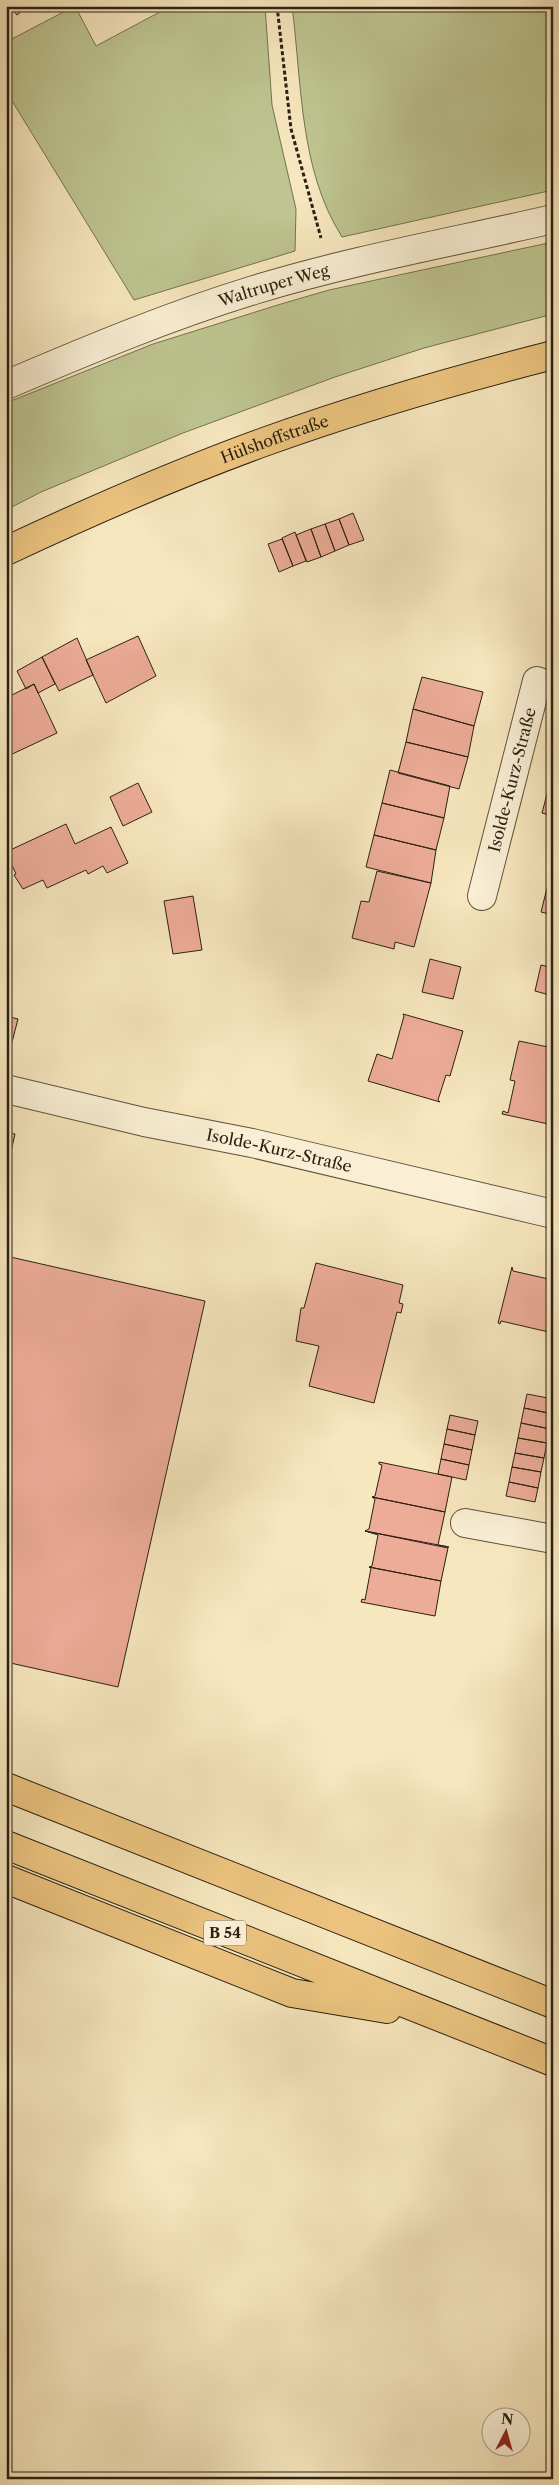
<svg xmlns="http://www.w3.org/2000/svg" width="559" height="2485" viewBox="0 0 559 2485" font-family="'Libre Caslon Text',serif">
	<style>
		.green { fill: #bec590; stroke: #747252 }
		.building { fill: #edac98; stroke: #2b2013 }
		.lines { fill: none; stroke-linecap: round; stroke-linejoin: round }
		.minor-casing { stroke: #5e523e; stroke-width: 30 }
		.major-casing { stroke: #2b2013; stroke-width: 30 }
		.highway-casing { stroke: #2b2013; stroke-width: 30 }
		.path { stroke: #2b2013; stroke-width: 3; stroke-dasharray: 4 2.5; stroke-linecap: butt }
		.minor { stroke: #faefd5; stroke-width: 28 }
		.major { stroke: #ecc47f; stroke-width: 28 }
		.highway { stroke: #ecc47f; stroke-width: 28 }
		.labels { text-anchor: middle; stroke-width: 5; stroke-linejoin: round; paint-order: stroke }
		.shield { fill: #faefd5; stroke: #695e4d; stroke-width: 1 }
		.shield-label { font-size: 15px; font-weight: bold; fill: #2b2013 }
		.street-label { font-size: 16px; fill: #2b2013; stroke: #faefd5 }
	</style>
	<rect width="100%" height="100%" fill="#f7e7be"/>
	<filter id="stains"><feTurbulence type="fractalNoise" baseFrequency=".004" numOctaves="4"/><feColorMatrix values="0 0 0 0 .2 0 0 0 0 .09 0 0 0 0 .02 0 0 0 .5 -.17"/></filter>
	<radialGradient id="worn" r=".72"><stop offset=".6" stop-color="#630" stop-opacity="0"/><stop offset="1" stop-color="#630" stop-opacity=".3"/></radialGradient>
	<!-- green -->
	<path class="green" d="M75,6l21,40 75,-40h94l7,99 24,104 -1,42 -161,49 -128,-209v-49z
		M292,6h261v184l-211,47c-43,-68 -40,-154 -50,-231z
		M553,242v72l-129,34 -89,29 -152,56 -142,59 -35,18v-107l147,-59 128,-40 48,-14z"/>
	<!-- building -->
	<path class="building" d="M9,6h19l-11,9z
		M353,513l11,27 -15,5 -10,-26z
		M339,519l10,26 -14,6 -10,-27z
		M325,524l10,27 -14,6 -10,-28z
		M311,529l10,28 -14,5 -11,-27z
		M295,532l11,29 -13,5 -11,-28z
		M282,539l11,27 -14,6 -11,-28z
		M138,636l18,40 -50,27 -20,-43z
		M77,638l16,37 -34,16 -17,-34z
		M42,657l13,27 -17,9 -4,-9 -8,5 -9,-18z
		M422,677l61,15 -9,34 -61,-17z
		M34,684l23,49 -51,24v-59z
		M413,709l61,17 -6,31 -62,-15z
		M406,742l62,15 -9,32 -61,-16z
		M390,770l60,16 -6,32 -62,-15z
		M553,771v45l-11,-3z
		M138,783l14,29 -29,14 -13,-29z
		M382,803l62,15 -8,32 -62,-15z
		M66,824l9,20 36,-17 17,36 -21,10 -4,-7 -15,8 -2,-4 -39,18 -4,-8 -20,9 -9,-14 2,-1 -10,-22z
		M374,835l62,15 -5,33 -65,-16z
		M377,871l54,12 -17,64 -19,-5 -1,7 -42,-11 9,-37 8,1z
		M549,880l4,1v34l-12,-3z
		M193,896l9,54 -29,4 -9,-53z
		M553,958v38l-18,-5 6,-26 9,2z
		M430,959l31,8 -8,32 -31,-7z
		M403,1014l60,17 -13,45 -4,-1 -8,25 2,2 -72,-21 9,-27 15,5 12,-43z
		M6,1016l12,3 -8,31 -4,-1z
		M519,1041l34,7v77l-51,-11 1,-3 5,2 7,-32 -5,-1z
		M6,1132l9,2 -9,40z
		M6,1256l199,45 -87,386 -112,-25z
		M316,1263l87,22 -4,18 4,1 -2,9 -4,-1 -23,91 -65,-17 10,-40 -23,-5 5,-33h3z
		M512,1267l1,4 40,9v53l-52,-12 -1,3 -2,-1z
		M527,1394l26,5v15l-29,-6z
		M524,1408l29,6 -3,15 -29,-6z
		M450,1415l28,6 -3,14 -28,-6z
		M521,1423l29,6 -3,14 -29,-5z
		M447,1429l28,6 -3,15 -28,-6z
		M518,1438l29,5 -3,15 -29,-5z
		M444,1444l28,6 -3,15 -28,-6z
		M515,1453l29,5 -3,14 -29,-5z
		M441,1459l28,6 -3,15 -28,-6z
		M379,1462l73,15 -7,35 -73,-15 3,-1 7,-31 -3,-1z
		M512,1467l29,5 -3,16 -29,-6z
		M509,1482l29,6 -3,14 -29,-6z
		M372,1497l73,15 -7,33 11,2 -84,-16 4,-2 6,-30z
		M365,1531l83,17 -7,33 -72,-14 3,-1 6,-31z
		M369,1567l72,14 -6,35 -74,-14 1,-3 3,1 6,-32z"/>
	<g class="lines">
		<!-- minor casing -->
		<g class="minor-casing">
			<g id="minor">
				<path id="s1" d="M6,385c82,-35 163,-69 248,-95 98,-30 199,-48 299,-71"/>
				<path id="s2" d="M482,896l55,-215 16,6"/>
				<path id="s3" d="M6,1089l138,33 108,21 301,71"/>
				<path d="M465,1523l88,16"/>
			</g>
		</g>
		<!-- major casing -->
		<g class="major-casing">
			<g id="major">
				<path id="s4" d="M6,551c85,-40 170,-77 258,-109 94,-34 191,-62 289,-87"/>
			</g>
		</g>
		<!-- highway casing -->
		<g class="highway-casing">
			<path id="highway" d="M6,1787l547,217
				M6,1845l547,217
				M6,1879l286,114 95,16"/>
		</g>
		<!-- path -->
		<path class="path" d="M277,6l14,123 30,109"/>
		<!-- minor -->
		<use href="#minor" class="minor"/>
		<!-- major -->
		<use href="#major" class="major"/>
		<!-- highway -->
		<use href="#highway" class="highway"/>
	</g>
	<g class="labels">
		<!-- shield labels -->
		<rect class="shield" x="204" y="1920.5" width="42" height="25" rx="4"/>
		<g class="shield-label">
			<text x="225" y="1938">B 54</text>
		</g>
		<!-- street labels -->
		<g class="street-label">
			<text dy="6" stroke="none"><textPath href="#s1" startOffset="286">Waltruper Weg</textPath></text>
			<text dy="6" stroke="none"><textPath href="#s4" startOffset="291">Hülshoffstraße</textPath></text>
			<text dy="6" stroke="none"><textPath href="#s2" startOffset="120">Isolde-Kurz-Straße</textPath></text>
			<text dy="6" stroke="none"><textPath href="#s3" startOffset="280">Isolde-Kurz-Straße</textPath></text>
		</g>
	</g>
	<!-- margin -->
	<rect width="559" height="2485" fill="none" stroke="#f7e7be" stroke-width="25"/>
	<rect x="8" y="8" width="544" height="2470" fill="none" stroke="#2b2013" stroke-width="2.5"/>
	<rect x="12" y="12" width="534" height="2460" fill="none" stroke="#2b2013"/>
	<!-- north arrow -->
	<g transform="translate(506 2432) rotate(6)"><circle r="24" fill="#faefd5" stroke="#a79c87"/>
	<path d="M0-4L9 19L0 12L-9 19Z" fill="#8f2418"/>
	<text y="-8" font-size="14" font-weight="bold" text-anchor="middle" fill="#2b2013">N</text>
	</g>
	<rect width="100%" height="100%" filter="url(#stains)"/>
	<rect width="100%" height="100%" fill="url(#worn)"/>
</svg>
